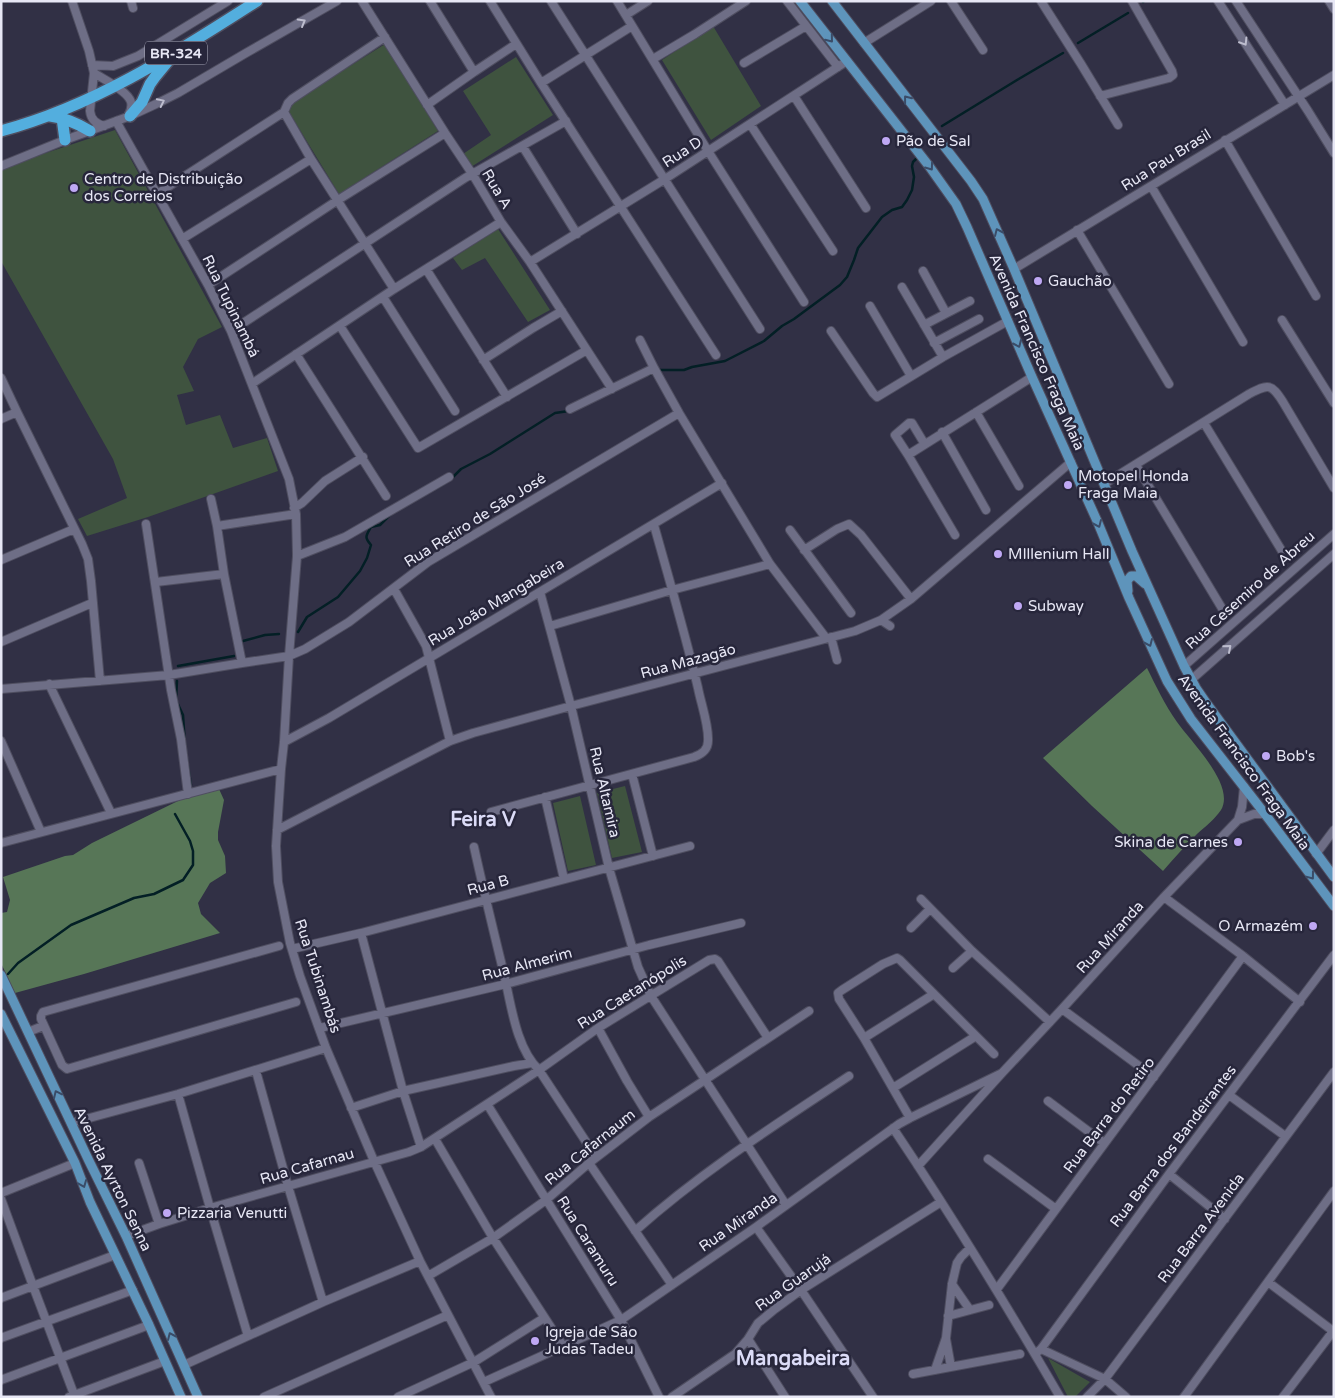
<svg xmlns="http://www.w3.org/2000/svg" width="1335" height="1398" viewBox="0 0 1335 1398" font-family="'Varela Round',sans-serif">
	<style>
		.green { fill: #3f533f }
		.forest { fill: #577657 }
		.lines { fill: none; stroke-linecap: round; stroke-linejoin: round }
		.stream { stroke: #031f25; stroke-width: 2.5 }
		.minor-casing { stroke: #4f4e60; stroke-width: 10 }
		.major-casing { stroke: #4f4e60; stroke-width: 11 }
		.highway-casing { stroke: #4f4e60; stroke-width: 14 }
		.minor { stroke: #6e6e86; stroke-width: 8 }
		.major { stroke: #5e94bb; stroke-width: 9 }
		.highway { stroke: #53aede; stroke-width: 11 }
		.oneway { stroke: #bdbdce }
		.oneway2 { stroke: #3a4c68 }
		.poi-dot { fill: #bfa8f4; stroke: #27263b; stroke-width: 2 }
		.labels { text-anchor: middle; stroke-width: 5; stroke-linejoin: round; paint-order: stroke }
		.shield { fill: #27263b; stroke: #adadbd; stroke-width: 1 }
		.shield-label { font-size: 14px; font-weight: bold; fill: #e7e7f5 }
		.poi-label { font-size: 15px; fill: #e7e7f5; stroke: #27263b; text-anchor: start }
		.street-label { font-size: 15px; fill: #e7e7f5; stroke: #27263b }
		.district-label { font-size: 20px; font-weight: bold; fill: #dbdbf7; stroke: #27263b }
	</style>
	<rect width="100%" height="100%" fill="#313045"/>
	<!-- green -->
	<path class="green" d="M713,26l48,80 -50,34 -49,-80z
		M385,44l53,87 -99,63 -50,-82 2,-7 10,-8z
		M516,57l37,58 -82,52 -8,-13 28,-19 -28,-44z
		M115,130l107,197 -24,12 -15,28 11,24 -17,4 9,30 34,-10 13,33 34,-10 11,33 -130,46 -61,19 -9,-17 49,-21 -14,-39 -112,-198v-93z
		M498,229l52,81 -22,12 -43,-64 -23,12 -9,-12z
		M625,786l17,66 -30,6 -15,-65z
		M580,796l16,69 -28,6 -15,-68z
		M1048,1358l42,24 -15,15h-7z"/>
	<!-- forest -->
	<path class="forest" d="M1147,668c9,18 18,37 30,54 13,19 59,63 44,88 -6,9 -16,17 -24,24 -12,12 -23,24 -34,37l-71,-65 -49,-48z
		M219,789l5,11 -6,32v8l7,16 1,17 -16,10 -12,20 3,11 19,19 -136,41 -69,19 -14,-30v-50l6,-1 3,-12 -7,-23 62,-21 8,-1 19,-12 88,-43z"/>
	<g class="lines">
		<!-- stream -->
		<path class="stream" d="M1143,2l1,-1
			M1078,43l50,-30
			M942,126l75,-46 46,-27
			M649,375l9,-5h26l8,-3 33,-6 39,-20 18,-15 12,-7 46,-34 7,-8 7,-17 4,-12 24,-31 10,-7 10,-3 5,-7 5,-10 2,-13 -2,-11 1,-4 4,-4
			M451,479l10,-10 29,-15 65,-41 14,-2
			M437,488l10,-6
			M298,632l9,-15 31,-20 22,-26 7,-13 4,-13c-7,-8 -5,-9 0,-18l9,-2 11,-11
			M243,641l22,-6 14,-1
			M178,666l56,-10
			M177,681l-1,19 7,15 2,30
			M186,753l5,32
			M8,974l10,-11 53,-38 63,-27 20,-4 29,-14 10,-15v-14l-3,-10 -15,-27"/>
		<!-- minor casing -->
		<g class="minor-casing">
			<path id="minor" d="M72,1l17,50 5,22 -4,38c1,9 6,13 14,15
				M131,1l2,7
				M362,1l83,132 28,42 28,47 29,40 82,127
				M430,1l44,71 42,-28
				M490,1l51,82 175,272
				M551,1l209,328
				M617,1l91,150 96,151
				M787,1l51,66
				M951,1l32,49
				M1041,1l40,63 37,61
				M1218,1l67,104
				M1236,1l72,110 26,42
				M1329,1l5,8
				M626,15l22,-14
				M385,37l-93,62 -4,4 -4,9 27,47 83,130
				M864,43l67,-42
				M653,59l42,-25 51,-33
				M744,63l62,-37
				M92,65l21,1 25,-10 90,-55
				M94,73c9,6 34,18 37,29 1,4 0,8 -2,12
				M541,83l91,-57
				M794,96l72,112
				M1100,96l69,-18 4,-3 -1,-4 -40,-70
				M427,105l47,-33
				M116,121l92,164 23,46 58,148 7,35 1,42 -8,100 -5,86 -3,27 -5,77 2,36 12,61 10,33 26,72 48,113 46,100 71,136
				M750,124l83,127
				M1225,140l91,156
				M523,147l54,87
				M1,166l64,-26 65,-24 26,-12 22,-11 68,-40 91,-52
				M1151,186l92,156
				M157,194l127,-82
				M1077,230l92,154
				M182,239l129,-80
				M530,262l135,-83 182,-118
				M426,269l81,128
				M1014,269l320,-194
				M923,271l23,42
				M208,285l130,-85 107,-67
				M902,287l41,70
				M383,297l72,114
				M870,306l41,70
				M1282,320l52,83
				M924,325l46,-24
				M340,326l78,122 169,-98
				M231,331l234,-153 101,-57
				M831,331l42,62 4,4 66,-40 65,-36
				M934,343l45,-24
				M296,354l90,142
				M483,360l50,-32 29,-17
				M654,368l25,45 91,151 56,74
				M1,378l16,34 65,132 6,15 3,22 9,100
				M253,383l141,-94 107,-67
				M570,409l84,-41 -14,-28
				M976,412l43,74
				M1,419l16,-7
				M1204,423l81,133
				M942,432l44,78
				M908,455l-13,-20 14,-12h3l12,20
				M1136,465l87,145
				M1104,484l145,-90c19,-10 22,-11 34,8l51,86
				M211,499l6,27 7,48 18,89
				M294,508l8,-5 23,-22 38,-24
				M146,524l25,166 10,49 7,55
				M217,526l79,-12
				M790,530l61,83
				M955,535l-47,-80 124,-78
				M804,550l33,-21 12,-5 12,11 50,64
				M297,556l48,-19 104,-60
				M1,560l73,-31
				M156,582l68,-8
				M394,589l32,57 24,95
				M540,592l31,114 38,162 29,99 13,29 135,209
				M881,620l9,6
				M550,626l122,-36 98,-26
				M831,637l6,23
				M1,642l91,-39
				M1184,666l150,-132
				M1191,680l143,-126
				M49,684l62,129
				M1,689l168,-14 73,-12 47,-7 16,-7 44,-27 79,-60 251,-149
				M1,741l40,91
				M284,742l45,-24 393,-235
				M632,774l21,82
				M545,797l19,82
				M491,812l203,-55c8,-3 14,-7 14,-16 1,-16 -7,-37 -10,-53 -13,-55 -29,-109 -44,-163
				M1238,820l4,-13 2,-20
				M277,830l173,-89 23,-8 98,-27 284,-75 26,-11 30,-21 160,-137
				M1,843l280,-74
				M474,847c9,41 19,82 29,123 8,32 12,77 36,100l57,87
				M1316,854l18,-24
				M1164,897l79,59 57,46
				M921,899l51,52 78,71
				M911,928l19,-19
				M361,933l42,158 18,56
				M279,946l-236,66 -2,4v3l21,46 5,4 229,-67
				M292,949l69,-16 329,-87
				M953,968l19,-17
				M1062,1009l92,68
				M320,1028l186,-44 143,-39 92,-22
				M598,1028l29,53 22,36
				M28,1032l15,-6
				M864,1038l70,-44
				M256,1071l32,115 35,116
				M893,1088l83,-52
				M178,1094l32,114 38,128
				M1229,1095l56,41
				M1048,1101l56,42
				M487,1104l134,216 38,77
				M351,1108l52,-17 111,-25 18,-3
				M910,1118l-46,-80 -25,-39 -1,-6 4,-3 41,-26 14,-6 3,2 94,94
				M71,1123l107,-29 148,-46
				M893,1128c59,88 114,178 167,269
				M435,1139l58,99 70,108
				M988,1159l68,50
				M139,1163l20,61
				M589,1163l83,122
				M918,1166l84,-93 60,-64 102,-112 74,-77 16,-6h11
				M1169,1174l56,45
				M1,1193l74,-30
				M1,1199l32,87 42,111
				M756,1227l45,63 72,107
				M635,1231c66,-59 140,-106 214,-155
				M126,1236l33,-12 51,-16 199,-56 12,-5 118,-77 59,-42 111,-68 6,-1 3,2 50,77
				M428,1276l65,-38 53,-38 43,-37 60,-46 160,-106
				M1268,1282l65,49
				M952,1284l18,26
				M997,1289l246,-333
				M1,1298l114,-43
				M948,1316l41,-11
				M1,1338l132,-48
				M748,1339l37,58
				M946,1339l5,28
				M1041,1349l64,30 21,18
				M1035,1354l6,-5 128,-175 165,-219
				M184,1365l139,-63 97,-41
				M935,1370l11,-32 6,-54 5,-21 4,-6 9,-9
				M913,1374l107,-20
				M1,1380l148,-55
				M484,1382l137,-62 135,-93 143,-103 11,-6 92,-45
				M69,1397l96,-36
				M264,1397l184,-82
				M398,1397l76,-35 70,-44
				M672,1397l63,-43 13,-15 10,-16 17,-14 26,-19 140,-88
				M1087,1397l18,-18 229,-307
				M1184,1397l150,-206
				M1283,1397l51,-67"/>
		</g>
		<!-- major casing -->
		<g class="major-casing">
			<path id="major" d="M800,1l129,165 27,38 11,23 65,150 66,146 31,75 38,83 24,38 74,95 69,92
				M832,1l139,180 12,18 31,70 118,282 52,115 12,22 11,16 127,173
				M1128,591l-1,-10 4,-5h5l9,8
				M1,975l88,186 37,75 72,161
				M1,1014l74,149 15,39 59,123 32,72"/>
		</g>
		<!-- highway casing -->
		<g class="highway-casing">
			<path id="highway" d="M50,116c15,2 27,7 40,15
				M130,116l12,-14 8,-18 5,-7 14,-17
				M62,118l3,22
				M1,131c94,-25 175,-78 256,-130"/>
		</g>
		<!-- minor -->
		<use href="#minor" class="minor"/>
		<!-- major -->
		<use href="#major" class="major"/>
		<!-- highway -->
		<use href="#highway" class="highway"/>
	</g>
	<!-- one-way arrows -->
	<defs><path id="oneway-chevron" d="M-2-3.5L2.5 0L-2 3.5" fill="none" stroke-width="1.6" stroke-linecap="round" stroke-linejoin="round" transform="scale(1.25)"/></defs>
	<g class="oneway">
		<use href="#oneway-chevron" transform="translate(302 22) rotate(-30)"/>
		<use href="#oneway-chevron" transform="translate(1244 42) rotate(58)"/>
		<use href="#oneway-chevron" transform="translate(161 102) rotate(-26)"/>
		<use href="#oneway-chevron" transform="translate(1228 648) rotate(-41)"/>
	</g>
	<g class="oneway2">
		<use href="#oneway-chevron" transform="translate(830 39) rotate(51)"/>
		<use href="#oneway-chevron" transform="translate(907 99) rotate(-128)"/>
		<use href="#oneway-chevron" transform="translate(930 167) rotate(54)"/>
		<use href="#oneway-chevron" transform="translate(998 232) rotate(-114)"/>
		<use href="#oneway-chevron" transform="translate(1018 344) rotate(66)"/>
		<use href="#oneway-chevron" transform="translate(1098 524) rotate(66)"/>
		<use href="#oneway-chevron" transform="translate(1149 643) rotate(66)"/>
		<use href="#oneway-chevron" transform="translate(1311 876) rotate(53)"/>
		<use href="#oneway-chevron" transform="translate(57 1094) rotate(-115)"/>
		<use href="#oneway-chevron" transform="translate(83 1184) rotate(68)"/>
		<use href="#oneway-chevron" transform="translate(171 1336) rotate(-114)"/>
	</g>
	<!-- markers -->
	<g class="poi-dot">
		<circle cx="886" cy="141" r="5"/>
		<circle cx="74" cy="188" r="5"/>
		<circle cx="1038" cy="281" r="5"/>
		<circle cx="1068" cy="485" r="5"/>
		<circle cx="998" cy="554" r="5"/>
		<circle cx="1018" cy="606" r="5"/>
		<circle cx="1266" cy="756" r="5"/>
		<circle cx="1238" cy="842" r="5"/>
		<circle cx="1313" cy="926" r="5"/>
		<circle cx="167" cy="1213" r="5"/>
		<circle cx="535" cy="1341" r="5"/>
	</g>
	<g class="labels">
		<!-- shield labels -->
		<rect class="shield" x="145" y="41.5" width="62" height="23" rx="4"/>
		<g class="shield-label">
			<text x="176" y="58">BR-324</text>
		</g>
		<!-- poi labels -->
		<g class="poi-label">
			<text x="896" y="146">Pão de Sal</text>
			<text x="84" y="184">Centro de Distribuição<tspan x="84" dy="17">dos Correios</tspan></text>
			<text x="1048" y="286">Gauchão</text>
			<text x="1078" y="481">Motopel Honda<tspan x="1078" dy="17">Fraga Maia</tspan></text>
			<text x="1008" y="559">MIllenium Hall</text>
			<text x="1028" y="611">Subway</text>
			<text x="1276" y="761">Bob's</text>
			<text x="1228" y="847" text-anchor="end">Skina de Carnes</text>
			<text x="1303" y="931" text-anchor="end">O Armazém</text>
			<text x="177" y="1218">Pizzaria Venutti</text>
			<text x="545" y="1337">Igreja de São<tspan x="545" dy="17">Judas Tadeu</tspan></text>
		</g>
		<!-- street labels -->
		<g class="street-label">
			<text transform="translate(682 152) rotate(-33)" y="5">Rua D</text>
			<text transform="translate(1166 160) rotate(-32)" y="5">Rua Pau Brasil</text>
			<text transform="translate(497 189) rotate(59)" y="5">Rua A</text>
			<text transform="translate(231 306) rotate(64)" y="5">Rua Tupinambá</text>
			<text transform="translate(1037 352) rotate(66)" y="5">Avenida Francisco Fraga Maia</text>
			<text transform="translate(475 520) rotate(-32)" y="5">Rua Retiro de São José</text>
			<text transform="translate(1250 590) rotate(-42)" y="5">Rua Cesemiro de Abreu</text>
			<text transform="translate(496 602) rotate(-31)" y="5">Rua João Mangabeira</text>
			<text transform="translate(688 661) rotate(-15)" y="5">Rua Mazagão</text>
			<text transform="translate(1244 762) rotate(54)" y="5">Avenida Francisco Fraga Maia</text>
			<text transform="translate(605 792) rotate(77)" y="5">Rua Altamira</text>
			<text transform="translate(488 885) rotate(-15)" y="5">Rua B</text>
			<text transform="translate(1110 937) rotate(-48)" y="5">Rua Miranda</text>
			<text transform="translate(527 964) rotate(-15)" y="5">Rua Almerim</text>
			<text transform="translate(318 976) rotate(72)" y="5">Rua Tubinambás</text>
			<text transform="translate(632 992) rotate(-32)" y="5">Rua Caetanópolis</text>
			<text transform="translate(1109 1115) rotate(-53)" y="5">Rua Barra do Retiro</text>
			<text transform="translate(1173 1146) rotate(-53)" y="5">Rua Barra dos Bandeirantes</text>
			<text transform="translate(590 1147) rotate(-39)" y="5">Rua Cafarnaum</text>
			<text transform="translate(307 1166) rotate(-16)" y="5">Rua Cafarnau</text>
			<text transform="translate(113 1179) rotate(64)" y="5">Avenida Ayrton Senna</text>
			<text transform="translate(738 1222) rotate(-35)" y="5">Rua Miranda</text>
			<text transform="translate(1201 1228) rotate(-53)" y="5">Rua Barra Avenida</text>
			<text transform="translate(588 1241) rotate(58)" y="5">Rua Caramuru</text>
			<text transform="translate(793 1282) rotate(-35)" y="5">Rua Guarujá</text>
		</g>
		<!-- district labels -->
		<g class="district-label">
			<text x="483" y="826">Feira V</text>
			<text x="793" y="1365">Mangabeira</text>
		</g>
	</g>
	<!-- border -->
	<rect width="1335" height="1398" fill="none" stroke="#e7e7f5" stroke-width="5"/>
</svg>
